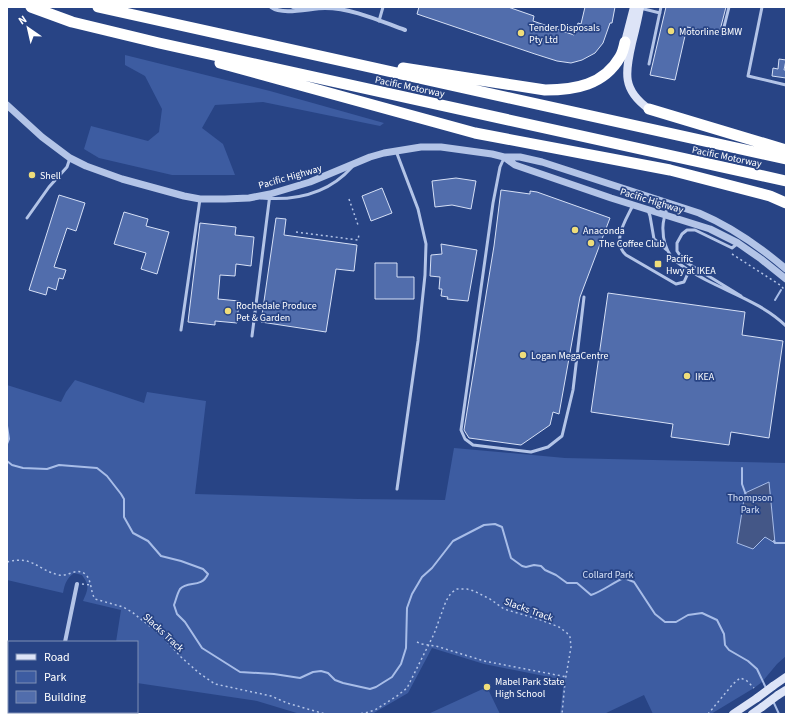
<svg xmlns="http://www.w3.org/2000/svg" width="793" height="721" viewBox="0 0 793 721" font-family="'Source Sans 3',sans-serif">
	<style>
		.green { fill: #3d5ca1 }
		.water { fill: #445787; stroke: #a8bde8 }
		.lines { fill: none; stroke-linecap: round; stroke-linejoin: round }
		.stream { stroke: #a8bde8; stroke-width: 2 }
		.building { fill: #516dac; stroke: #d6e0f6 }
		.path { stroke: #b3c4e7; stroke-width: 1.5; stroke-dasharray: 2 3; stroke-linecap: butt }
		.service { stroke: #b3c4e7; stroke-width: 3 }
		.minor { stroke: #b3c4e7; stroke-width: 4 }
		.tertiary { stroke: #b3c4e7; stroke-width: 7 }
		.secondary { stroke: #dde4f7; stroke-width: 8 }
		.motorway { stroke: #fff; stroke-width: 11 }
		.secondary-bridge { stroke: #dde4f7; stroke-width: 8 }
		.poi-dot { fill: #efdd7a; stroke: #284485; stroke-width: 1.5 }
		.labels { text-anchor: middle; stroke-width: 3.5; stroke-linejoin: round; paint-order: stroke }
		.poi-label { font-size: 10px; fill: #fff; stroke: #284485; text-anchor: start }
		.street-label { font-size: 10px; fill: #fff; stroke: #284485 }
		.park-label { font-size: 10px; fill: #d6e0f6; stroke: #284485 }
	</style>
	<rect width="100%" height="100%" fill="#284485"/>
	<!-- green -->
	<path class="green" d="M125,55l145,36 114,32 -4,3 -117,-24 -48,3 -13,23 21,16 12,31h-63l-73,-17 -15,-9 7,-23 57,15 11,-9 3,-23 -17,-33 -20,-11z
		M75,380l69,23 3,-11 59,9 -11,93 163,5 87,1 9,-52 111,10 221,5v193l-9,8 -15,18 -8,6 -43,26h-58l-9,-19 -40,19h-44l4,-34 -80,-16 -52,-16 -24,45 -36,21h-72l-43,-13 -120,-18v-41h-21l5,-32 -38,-9c5,-12 7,-15 -1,-26l-8,-2c-7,5 -9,10 -11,20l-56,-13v-195l54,17 5,-10z
		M487,687l13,27h-72z"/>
	<!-- water -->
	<path class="water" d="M769,482l6,61 -10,-6 -12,12 -16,-6 8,-50z"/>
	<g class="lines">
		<!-- stream -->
		<path class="stream" d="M775,300l6,-10
			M7,426l2,13 -2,5
			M7,461l5,4 11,3 24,1 12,-4 38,3 10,8 14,18 3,5v18l9,16 15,8 13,15 20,5 22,8 5,5c-7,15 -20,6 -28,15 -3,5 -4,11 -6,16l3,9 8,8 17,26 38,24 34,2 26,4 13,-6 8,-1 7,2 7,7 8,3 27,6 6,-2 16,-10 9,-13 5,-16 1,-40 5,-14 10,-17 10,-9 21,-27 31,-16 11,-1 7,3 9,31 11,8 4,1 8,-2 7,1 4,4 11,5 11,8h10l14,12c12,-4 21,-12 33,-17l10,4 21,32 10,8h11l12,-7 14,-2 15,7 7,14 1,11 4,5 19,11 9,8 9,19
			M742,468v16l4,11
			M774,541l1,2h11
			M773,701l6,13"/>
	</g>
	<!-- building -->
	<path class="building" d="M419,7h89l26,9 -1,5 41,14 4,-12 3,1 4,-17h30l-3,16h-2l-7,20 -8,10 -13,7 -11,3 -14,-2 -22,-7 -118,-40z
		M666,7h60l-7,27 -32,-7 -12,53 -25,-5z
		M779,59l7,1 -2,10h2v8l-14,-2 1,-8 5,1z
		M456,178l20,3 -5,28 -19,-4 -17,2 -3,-26z
		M382,188l10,25 -21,8 -9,-25z
		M501,190l29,4v-3l7,1 73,26 -30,79 -21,117 -6,-2 -3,13 -29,20 -52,-7 -5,-8 30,-184z
		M59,195l26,8 -9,28 -9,-3 -13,39 12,3 -3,9 -4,-1 -3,12 -8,-3 -2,8 -17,-5z
		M124,212l24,7 -2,7 23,6 -12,42 -16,-5 5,-16 -32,-9z
		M276,218l10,1 -2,16 73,10 -3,26 -18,-2 -10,63 -65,-10z
		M200,223l36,4 -1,8 19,2 -3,29 -15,-2 -1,12 -15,-1 -2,24 21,2 -2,22 -22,-2v4l-27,-3z
		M441,244l36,6 -9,51 -21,-2 1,-2 -7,-1 1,-7h-3l1,-12 -10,-1 1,-21 11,-1z
		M375,263h22v14h17v22h-39z
		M608,293l137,19 -3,23 41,6 -14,97 -38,-6 -2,13 -58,-8 2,-13 -82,-12z"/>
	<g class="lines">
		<!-- path -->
		<path class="path" d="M349,199l9,26
			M296,232l62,8 1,-6
			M732,254l48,31 6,6
			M7,562c26,-7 30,8 52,13 9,2 18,-8 26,-1 7,6 5,17 10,25l28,8 9,5 30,24 19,21 18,16 16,11 56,12 16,7 38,11
			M82,584l8,1
			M417,642l4,2 15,2 48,15 83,16
			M356,714l9,-1 10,-3 22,-14 10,-8 27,-54 12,-33 5,-8 6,-4h10l7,2 16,8 14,10 37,11 18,7 8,6 3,4 1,10 -6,35 -3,32
			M708,714l25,-30 7,-6 6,2 8,8"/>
		<!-- service -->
		<path class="service" d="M762,7l-14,69 38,9
			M640,8l20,5
			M379,21l4,-14
			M722,35l7,-28
			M649,64l12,-57
			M396,151l22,58 8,35 -1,31 -7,66 -21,148
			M504,158l-4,9 -7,36 -32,227 4,9 8,6 58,7 17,-5 14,-11 11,-46 11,-93
			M261,198c35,3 68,-5 91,-31
			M669,203c-3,8 -7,18 -6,27 0,9 3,19 8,26 9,11 23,17 35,24 27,14 59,25 80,46
			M633,205c-7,15 -22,36 -7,50l50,29 8,-2 5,-11
			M648,210l2,6 4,23 13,11
			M27,218l22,-31 18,-20 3,-9
			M738,243l-6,5 -37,-18h-8l-5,4 -5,9v8l7,10 57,35
			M181,330l19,-131
			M252,336l18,-142"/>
		<!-- minor -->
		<path class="minor" d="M271,7c12,9 39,1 54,1 27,0 55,13 80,22
			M293,7l10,1
			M65,642l12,-58
			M50,714l1,-2"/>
		<!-- tertiary -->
		<path class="tertiary" d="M7,105l35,32 28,21 16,8 36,13 62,17 16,3h25l24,-1 21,-4 40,-12 60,-25 14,-4 37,-6h20l51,7 12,3h16l22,5 157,51c33,14 60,33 87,56
			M504,157l11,8 96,33 99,31 28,14 23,16 25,20"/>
		<!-- secondary -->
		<path class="secondary" d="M640,7c-2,12 -5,24 -8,36 -7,30 -10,47 17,66
			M625,42l9,-35
			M773,686l13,-9
			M778,695l8,-5
			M733,714l24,-16
			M752,714l10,-7"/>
		<!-- motorway -->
		<path class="motorway" d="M31,7l41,15 87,21 627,138
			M98,7l688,152
			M220,63l255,70 195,37 100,26 16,7
			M403,68l142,22c30,0 59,-5 75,-33 3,-5 4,-10 5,-15
			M649,109l137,41"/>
		<!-- secondary-bridge -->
		<path class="secondary-bridge" d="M757,698l16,-12
			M762,707l16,-12"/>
	</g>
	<!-- markers -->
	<g class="poi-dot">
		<circle cx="671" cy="31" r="4"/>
		<circle cx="521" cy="33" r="4"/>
		<circle cx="32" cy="175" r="4"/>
		<circle cx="575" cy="230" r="4"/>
		<circle cx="591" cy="243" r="4"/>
		<rect x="654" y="260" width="8" height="8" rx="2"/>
		<circle cx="228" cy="311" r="4"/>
		<circle cx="523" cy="355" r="4"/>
		<circle cx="687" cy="376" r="4"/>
		<circle cx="487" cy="687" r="4"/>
	</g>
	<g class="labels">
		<!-- poi labels -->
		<g class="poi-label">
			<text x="529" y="31">Tender Disposals<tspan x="529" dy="12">Pty Ltd</tspan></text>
			<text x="679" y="35">Motorline BMW</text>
			<text x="40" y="179">Shell</text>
			<text x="583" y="234">Anaconda</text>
			<text x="599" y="247">The Coffee Club</text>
			<text x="666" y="262">Pacific<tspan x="666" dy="12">Hwy at IKEA</tspan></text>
			<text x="236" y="309">Rochedale Produce<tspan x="236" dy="12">Pet &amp; Garden</tspan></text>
			<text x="531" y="359">Logan MegaCentre</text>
			<text x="695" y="380">IKEA</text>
			<text x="495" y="685">Mabel Park State<tspan x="495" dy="12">High School</tspan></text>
		</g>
		<!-- street labels -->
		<g class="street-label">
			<text transform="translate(410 86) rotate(12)" y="4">Pacific Motorway</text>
			<text transform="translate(727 156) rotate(12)" y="4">Pacific Motorway</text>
			<text transform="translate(290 176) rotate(-16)" y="4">Pacific Highway</text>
			<text transform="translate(652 200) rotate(17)" y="4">Pacific Highway</text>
			<text transform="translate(529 609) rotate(20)" y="4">Slacks Track</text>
			<text transform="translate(164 632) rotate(43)" y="4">Slacks Track</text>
		</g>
		<!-- park labels -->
		<g class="park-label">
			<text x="750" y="501">Thompson<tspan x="750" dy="12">Park</tspan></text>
			<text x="608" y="578">Collard Park</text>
		</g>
	</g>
	<!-- border -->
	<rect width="793" height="721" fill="none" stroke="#ffffff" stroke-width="16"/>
	<!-- legend -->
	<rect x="8" y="641" width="130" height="72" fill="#284485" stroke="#7e8fb6"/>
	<rect x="16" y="654" width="20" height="6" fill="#dde4f7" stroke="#7e8fb6"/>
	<text x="44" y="661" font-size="12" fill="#ffffff">Road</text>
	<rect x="16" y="671" width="20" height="12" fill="#3d5ca1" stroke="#7e8fb6"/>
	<text x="44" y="681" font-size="12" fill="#ffffff">Park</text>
	<rect x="16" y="691" width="20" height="12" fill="#516dac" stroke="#7e8fb6"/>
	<text x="44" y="701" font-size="12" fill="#ffffff">Building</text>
	<!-- north arrow -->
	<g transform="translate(28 28) rotate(326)" stroke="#284485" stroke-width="3" paint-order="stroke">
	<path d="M0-3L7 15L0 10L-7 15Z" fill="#ffffff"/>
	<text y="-6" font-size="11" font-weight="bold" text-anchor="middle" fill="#ffffff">N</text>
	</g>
</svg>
